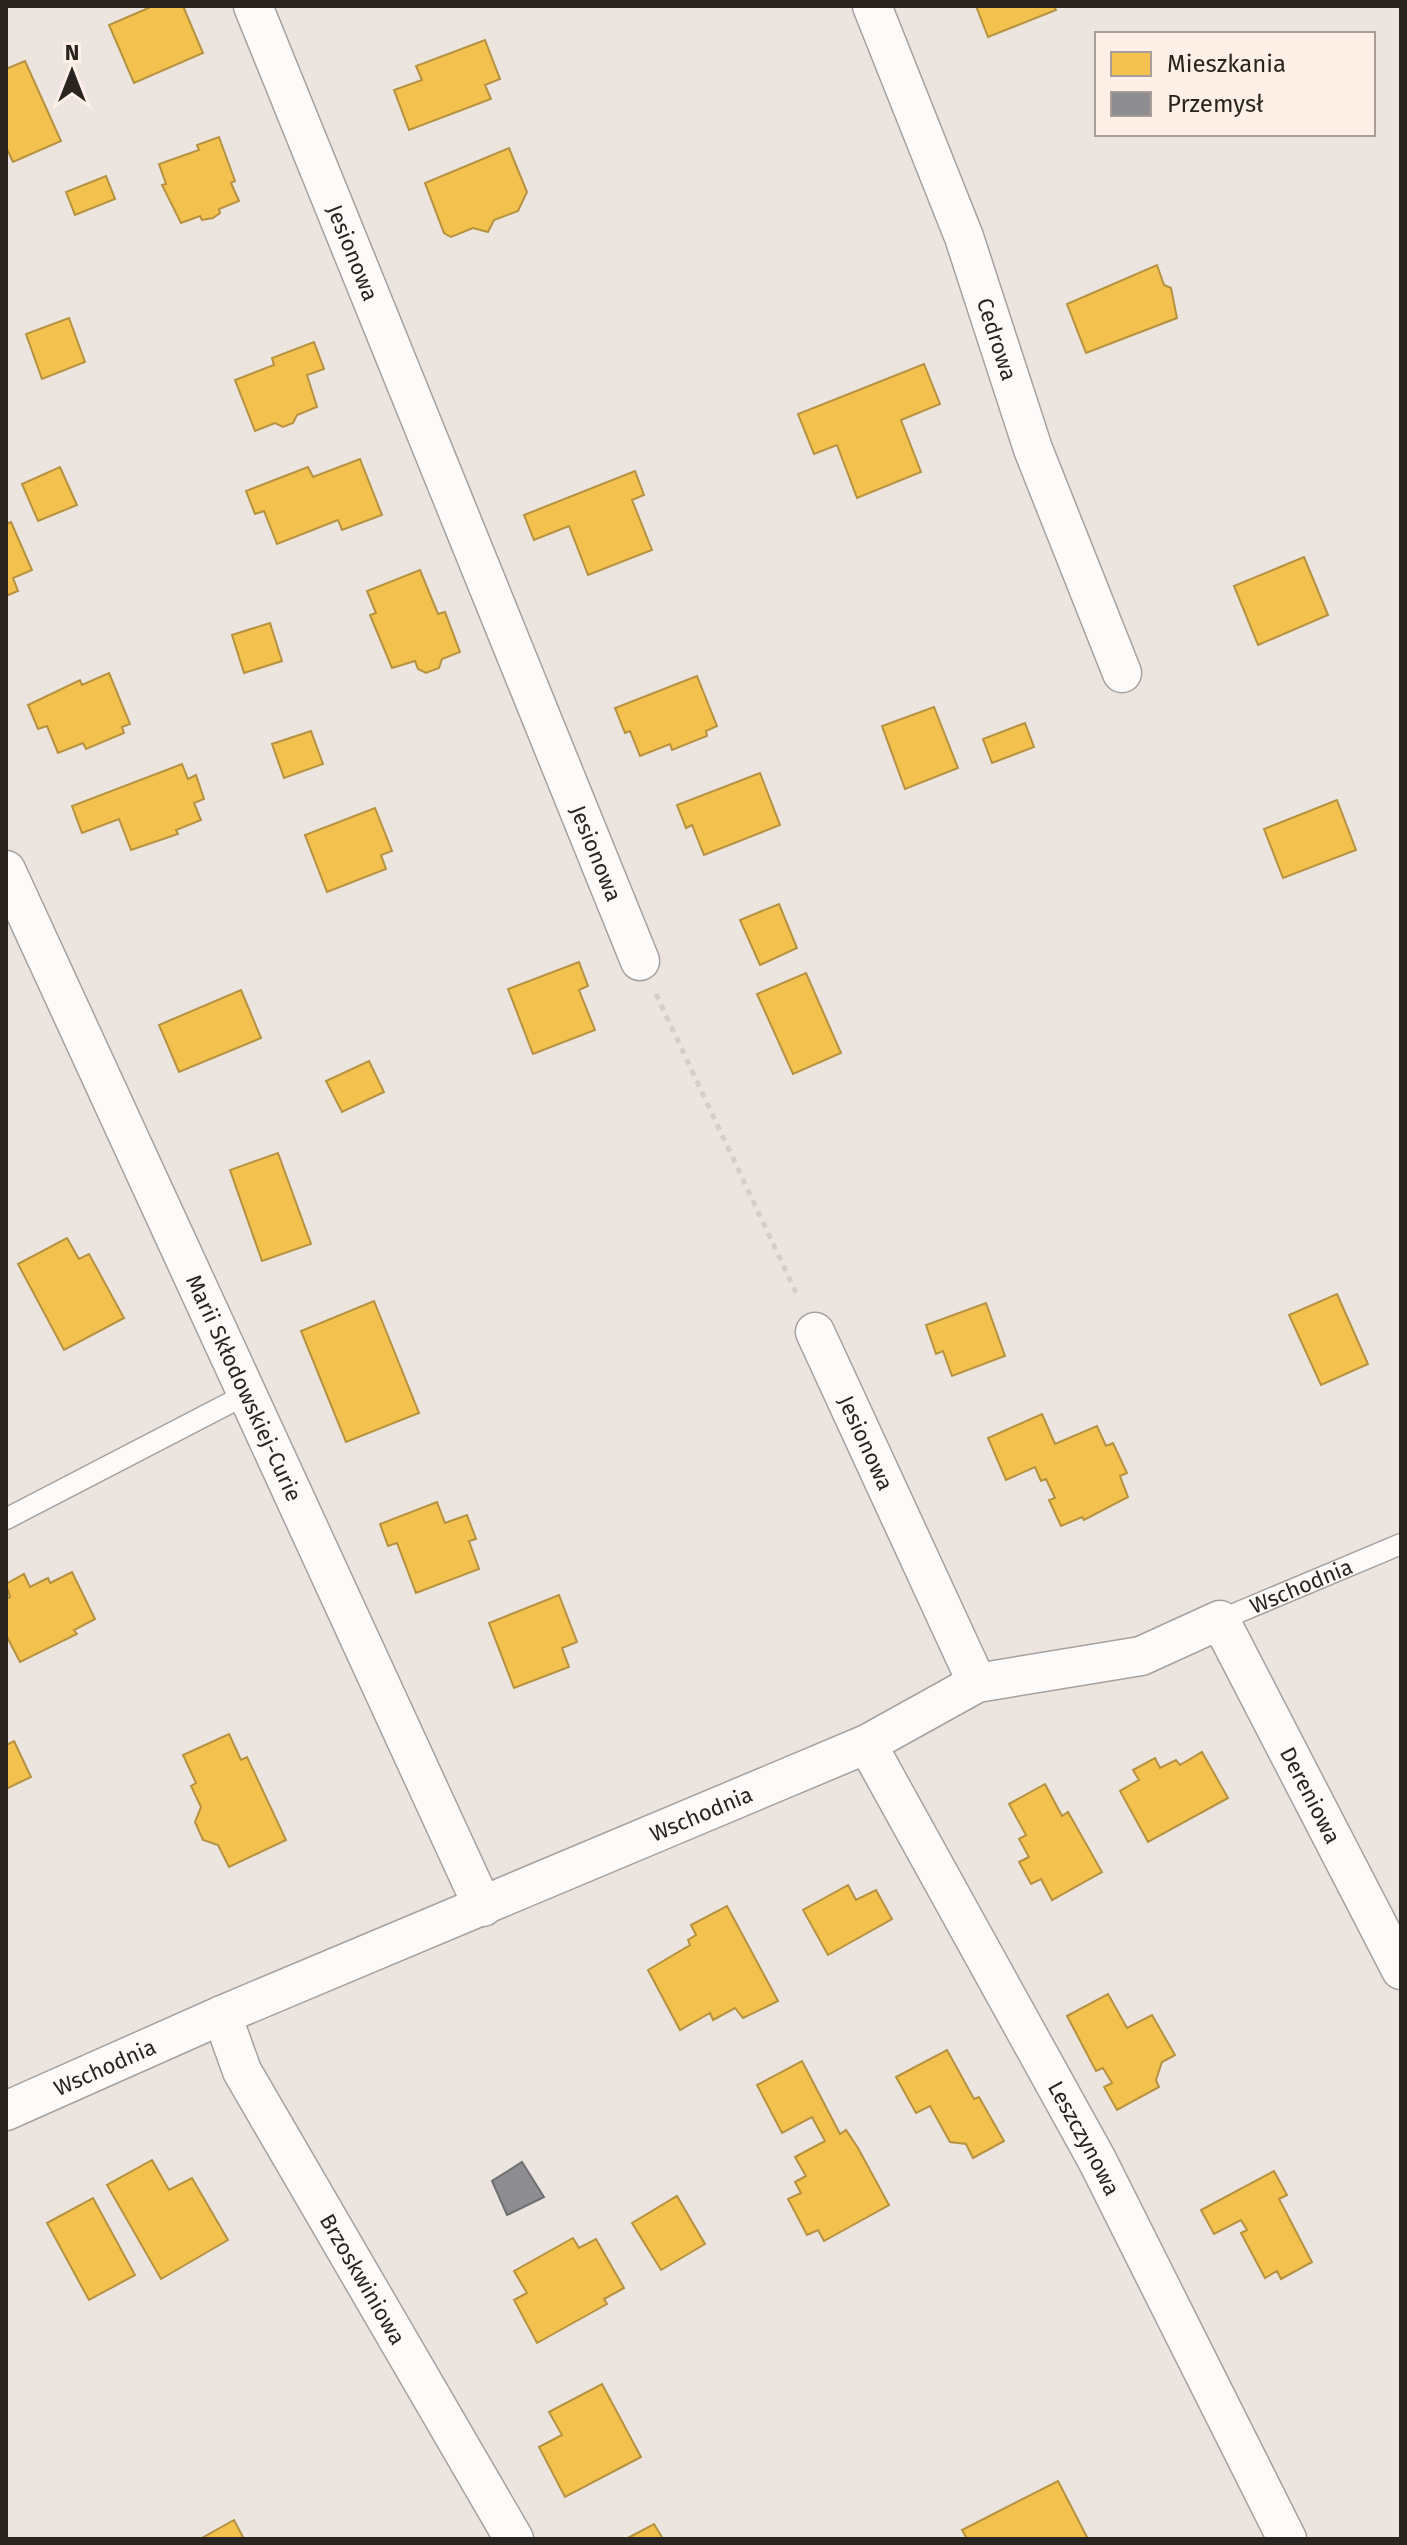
<svg xmlns="http://www.w3.org/2000/svg" width="1407" height="2545" viewBox="0 0 1407 2545" font-family="'Fira Sans',sans-serif">
	<style>
		.homes { fill: #f2c14e; stroke: #b69240; stroke-width: 2 }
		.industry { fill: #8d8d92; stroke: #6f6e70; stroke-width: 2 }
		.lines { fill: none; stroke-linecap: round; stroke-linejoin: round }
		.lane-casing { stroke: #a7a19e; stroke-width: 23 }
		.street-casing { stroke: #a7a19e; stroke-width: 41 }
		.path { stroke: #d2cfcd; stroke-width: 5; stroke-dasharray: 6 6; stroke-linecap: butt }
		.lane { stroke: #fcfbfa; stroke-width: 20 }
		.street { stroke: #fcfbfa; stroke-width: 38 }
		.labels { text-anchor: middle; stroke-width: 8; stroke-linejoin: round; paint-order: stroke }
		.street-label { font-size: 22px; fill: #292420; stroke: #fef0e6 }
	</style>
	<rect width="100%" height="100%" fill="#ebe4df"/>
	<!-- homes -->
	<path class="homes" d="M153,6h30l20,47 -69,30 -25,-58z
		M976,6h78l2,4 -68,27z
		M485,40l15,39 -15,6 6,14 -82,31 -15,-40 28,-10 -6,-14z
		M25,61l36,80 -48,21 -7,-15v-78z
		M219,137l16,44 -4,2 8,18 -20,8 1,4 -7,5 -11,2 -2,-4 -19,7 -19,-38 4,-1 -7,-20 40,-14 -2,-5z
		M509,148l18,44 -9,19 -24,9 -6,12 -15,-4 -22,9 -7,-4 -19,-50z
		M106,176l9,23 -40,16 -9,-23z
		M1157,265l7,20 7,3 6,30 -91,35 -19,-49z
		M69,318l16,44 -43,17 -16,-45z
		M314,342l10,27 -17,6 10,32 -20,8 -4,8 -10,4 -8,-4 -20,8 -20,-51 39,-15 -2,-7z
		M924,364l16,40 -39,16 20,52 -64,26 -20,-53 -23,9 -16,-40z
		M360,459l22,56 -40,15 -4,-10 -61,24 -13,-33 -9,3 -9,-23 62,-24 5,10z
		M60,467l17,38 -39,16 -16,-37z
		M635,471l9,24 -12,5 20,50 -64,25 -19,-49 -35,14 -10,-25z
		M11,522l21,48 -19,8 5,13 -12,5v-72z
		M1304,557l24,58 -70,30 -24,-59z
		M420,570l18,44 7,-2 15,40 -18,7 -3,9 -13,5 -8,-4 -3,-8 -23,7 -22,-53 6,-2 -9,-22z
		M270,623l12,38 -38,12 -12,-38z
		M109,673l21,51 -8,3 2,6 -38,16 -3,-6 -25,10 -11,-27 -9,3 -10,-24 52,-25 2,5z
		M697,676l20,50 -11,5 1,5 -35,14 -2,-6 -30,12 -10,-25 -5,2 -10,-25z
		M934,707l24,61 -53,21 -23,-63z
		M1025,723l9,24 -42,16 -9,-24z
		M311,731l12,33 -39,14 -12,-34z
		M182,764l6,15 8,-4 8,24 -10,4 7,17 -25,10 2,4 -47,16 -12,-31 -37,14 -10,-27z
		M760,773l20,52 -76,30 -12,-30 -6,3 -9,-23z
		M1337,800l19,50 -73,28 -19,-49z
		M375,808l17,43 -11,4 5,14 -59,23 -22,-57z
		M779,904l18,44 -37,17 -20,-45z
		M579,962l9,24 -9,4 16,40 -62,24 -25,-65z
		M806,973l35,80 -48,21 -36,-80z
		M241,990l20,48 -82,34 -20,-47z
		M369,1061l15,31 -42,20 -16,-31z
		M278,1153l33,91 -49,17 -32,-91z
		M67,1238l12,21 10,-5 35,64 -60,32 -46,-86z
		M1337,1294l31,70 -47,21 -32,-70z
		M374,1301l45,112 -73,29 -45,-111z
		M986,1303l19,53 -53,20 -9,-25 -7,3 -10,-29z
		M1042,1414l13,30 42,-18 9,20 7,-3 14,30 -7,3 8,21 -44,23 -2,-3 -21,9 -12,-26 6,-2 -9,-19 -5,2 -6,-14 -29,13 -18,-42z
		M437,1502l8,21 22,-8 9,24 -7,2 10,28 -63,24 -19,-50 -9,3 -8,-22z
		M72,1572l23,47 -21,11 3,4 -57,28 -14,-27v-36l4,-2 -4,-13 18,-10 6,13 18,-9 2,5z
		M559,1595l18,47 -15,6 7,19 -55,21 -25,-65z
		M229,1734l12,26 6,-3 39,83 -57,27 -11,-22 -15,-5 -8,-18 6,-15 -10,-21 5,-3 -13,-28z
		M14,1741l17,36 -25,12v-44z
		M1202,1752l26,46 -80,44 -28,-51 19,-11 -6,-10 22,-12 5,10 16,-8 4,5z
		M1045,1784l17,32 6,-4 34,60 -50,28 -11,-21 -10,5 -12,-22 10,-5 -10,-18 7,-4 -17,-31z
		M848,1885l8,15 20,-10 16,29 -64,36 -25,-45z
		M727,1906l51,95 -35,17 -8,-10 -22,12 -3,-7 -30,17 -32,-60 42,-25 -2,-5 8,-5 -5,-10z
		M1108,1994l19,34 25,-13 23,40 -13,7 -6,18 3,7 -42,23 -13,-23 8,-4 -9,-15 -7,3 -29,-55z
		M947,2050l27,49 5,-2 25,44 -31,17 -7,-14 -16,-2 -20,-36 -14,7 -20,-36z
		M802,2061l38,73 6,-4 12,18 31,57 -65,36 -6,-11 -11,5 -19,-36 13,-6 -6,-11 11,-6 -11,-19 30,-16 -13,-24 -30,16 -25,-48z
		M152,2160l17,30 23,-12 36,62 -67,39 -54,-94z
		M1274,2171l13,24 -8,4 33,63 -31,17 -4,-8 -12,7 -24,-45 6,-3 -6,-10 -27,14 -13,-24z
		M677,2196l28,48 -44,26 -29,-47z
		M93,2198l42,77 -46,25 -42,-77z
		M573,2238l6,10 17,-9 28,49 -20,11 3,5 -70,39 -23,-43 13,-7 -13,-22z
		M602,2384l39,73 -76,40 -26,-50 23,-12 -13,-23z
		M1058,2481l30,58h-121l-5,-9z
		M234,2520l10,19h-44z
		M654,2524l9,15h-37z"/>
	<!-- industry -->
	<path class="industry" d="M522,2162l22,35 -37,18 -15,-34z"/>
	<g class="lines">
		<!-- lane casing -->
		<g class="lane-casing">
			<g id="lane">
				<path d="M6,1519l241,-125"/>
				<path id="s1" d="M1220,1620l181,-76"/>
			</g>
		</g>
		<!-- street casing -->
		<g class="street-casing">
			<g id="street">
				<path id="s2" d="M253,6l387,955"/>
				<path id="s3" d="M872,6l92,231 69,212 89,224"/>
				<path id="s4" d="M6,870l477,1037"/>
				<path id="s5" d="M815,1332l162,351"/>
				<path id="s6" d="M867,1744l230,416 190,379"/>
				<path id="s7" d="M222,2015l20,56 272,468"/>
				<path id="s8" d="M6,2111l216,-96 645,-271 110,-61 164,-27 79,-36 181,350"/>
			</g>
		</g>
		<!-- path -->
		<path class="path" d="M656,994l142,303"/>
		<!-- lane -->
		<use href="#lane" class="lane"/>
		<!-- street -->
		<use href="#street" class="street"/>
	</g>
	<g class="labels">
		<!-- street labels -->
		<g class="street-label">
			<text dy="8" stroke="none"><textPath href="#s2" startOffset="266">Jesionowa</textPath></text>
			<text dy="8" stroke="none"><textPath href="#s3" startOffset="356">Cedrowa</textPath></text>
			<text dy="8" stroke="none"><textPath href="#s2" startOffset="914">Jesionowa</textPath></text>
			<text dy="8" stroke="none"><textPath href="#s4" startOffset="570">Marii Skłodowskiej-Curie</textPath></text>
			<text dy="8" stroke="none"><textPath href="#s5" startOffset="122">Jesionowa</textPath></text>
			<text dy="8" stroke="none"><textPath href="#s1" startOffset="88">Wschodnia</textPath></text>
			<text dy="8" stroke="none"><textPath href="#s8" startOffset="1512">Dereniowa</textPath></text>
			<text dy="8" stroke="none"><textPath href="#s8" startOffset="756">Wschodnia</textPath></text>
			<text dy="8" stroke="none"><textPath href="#s8" startOffset="108">Wschodnia</textPath></text>
			<text dy="8" stroke="none"><textPath href="#s6" startOffset="450">Leszczynowa</textPath></text>
			<text dy="8" stroke="none"><textPath href="#s7" startOffset="300">Brzoskwiniowa</textPath></text>
		</g>
	</g>
	<!-- border -->
	<rect width="1407" height="2545" fill="none" stroke="#292420" stroke-width="16"/>
	<!-- legend -->
	<rect x="1095" y="32" width="280" height="104" fill="#fef0e6" stroke="#a99e97" stroke-width="2"/>
	<rect x="1111" y="52" width="40" height="24" fill="#f2c14e" stroke="#a99e97" stroke-width="2"/>
	<text x="1167" y="72" font-size="24" fill="#292420">Mieszkania</text>
	<rect x="1111" y="92" width="40" height="24" fill="#8d8d92" stroke="#a99e97" stroke-width="2"/>
	<text x="1167" y="112" font-size="24" fill="#292420">Przemysł</text>
	<!-- north arrow -->
	<g transform="translate(72 72)" stroke="#fef0e6" stroke-width="6" paint-order="stroke">
	<path d="M0-6L14 30L0 20L-14 30Z" fill="#292420"/>
	<text y="-12" font-size="22" font-weight="bold" text-anchor="middle" fill="#292420">N</text>
	</g>
</svg>
